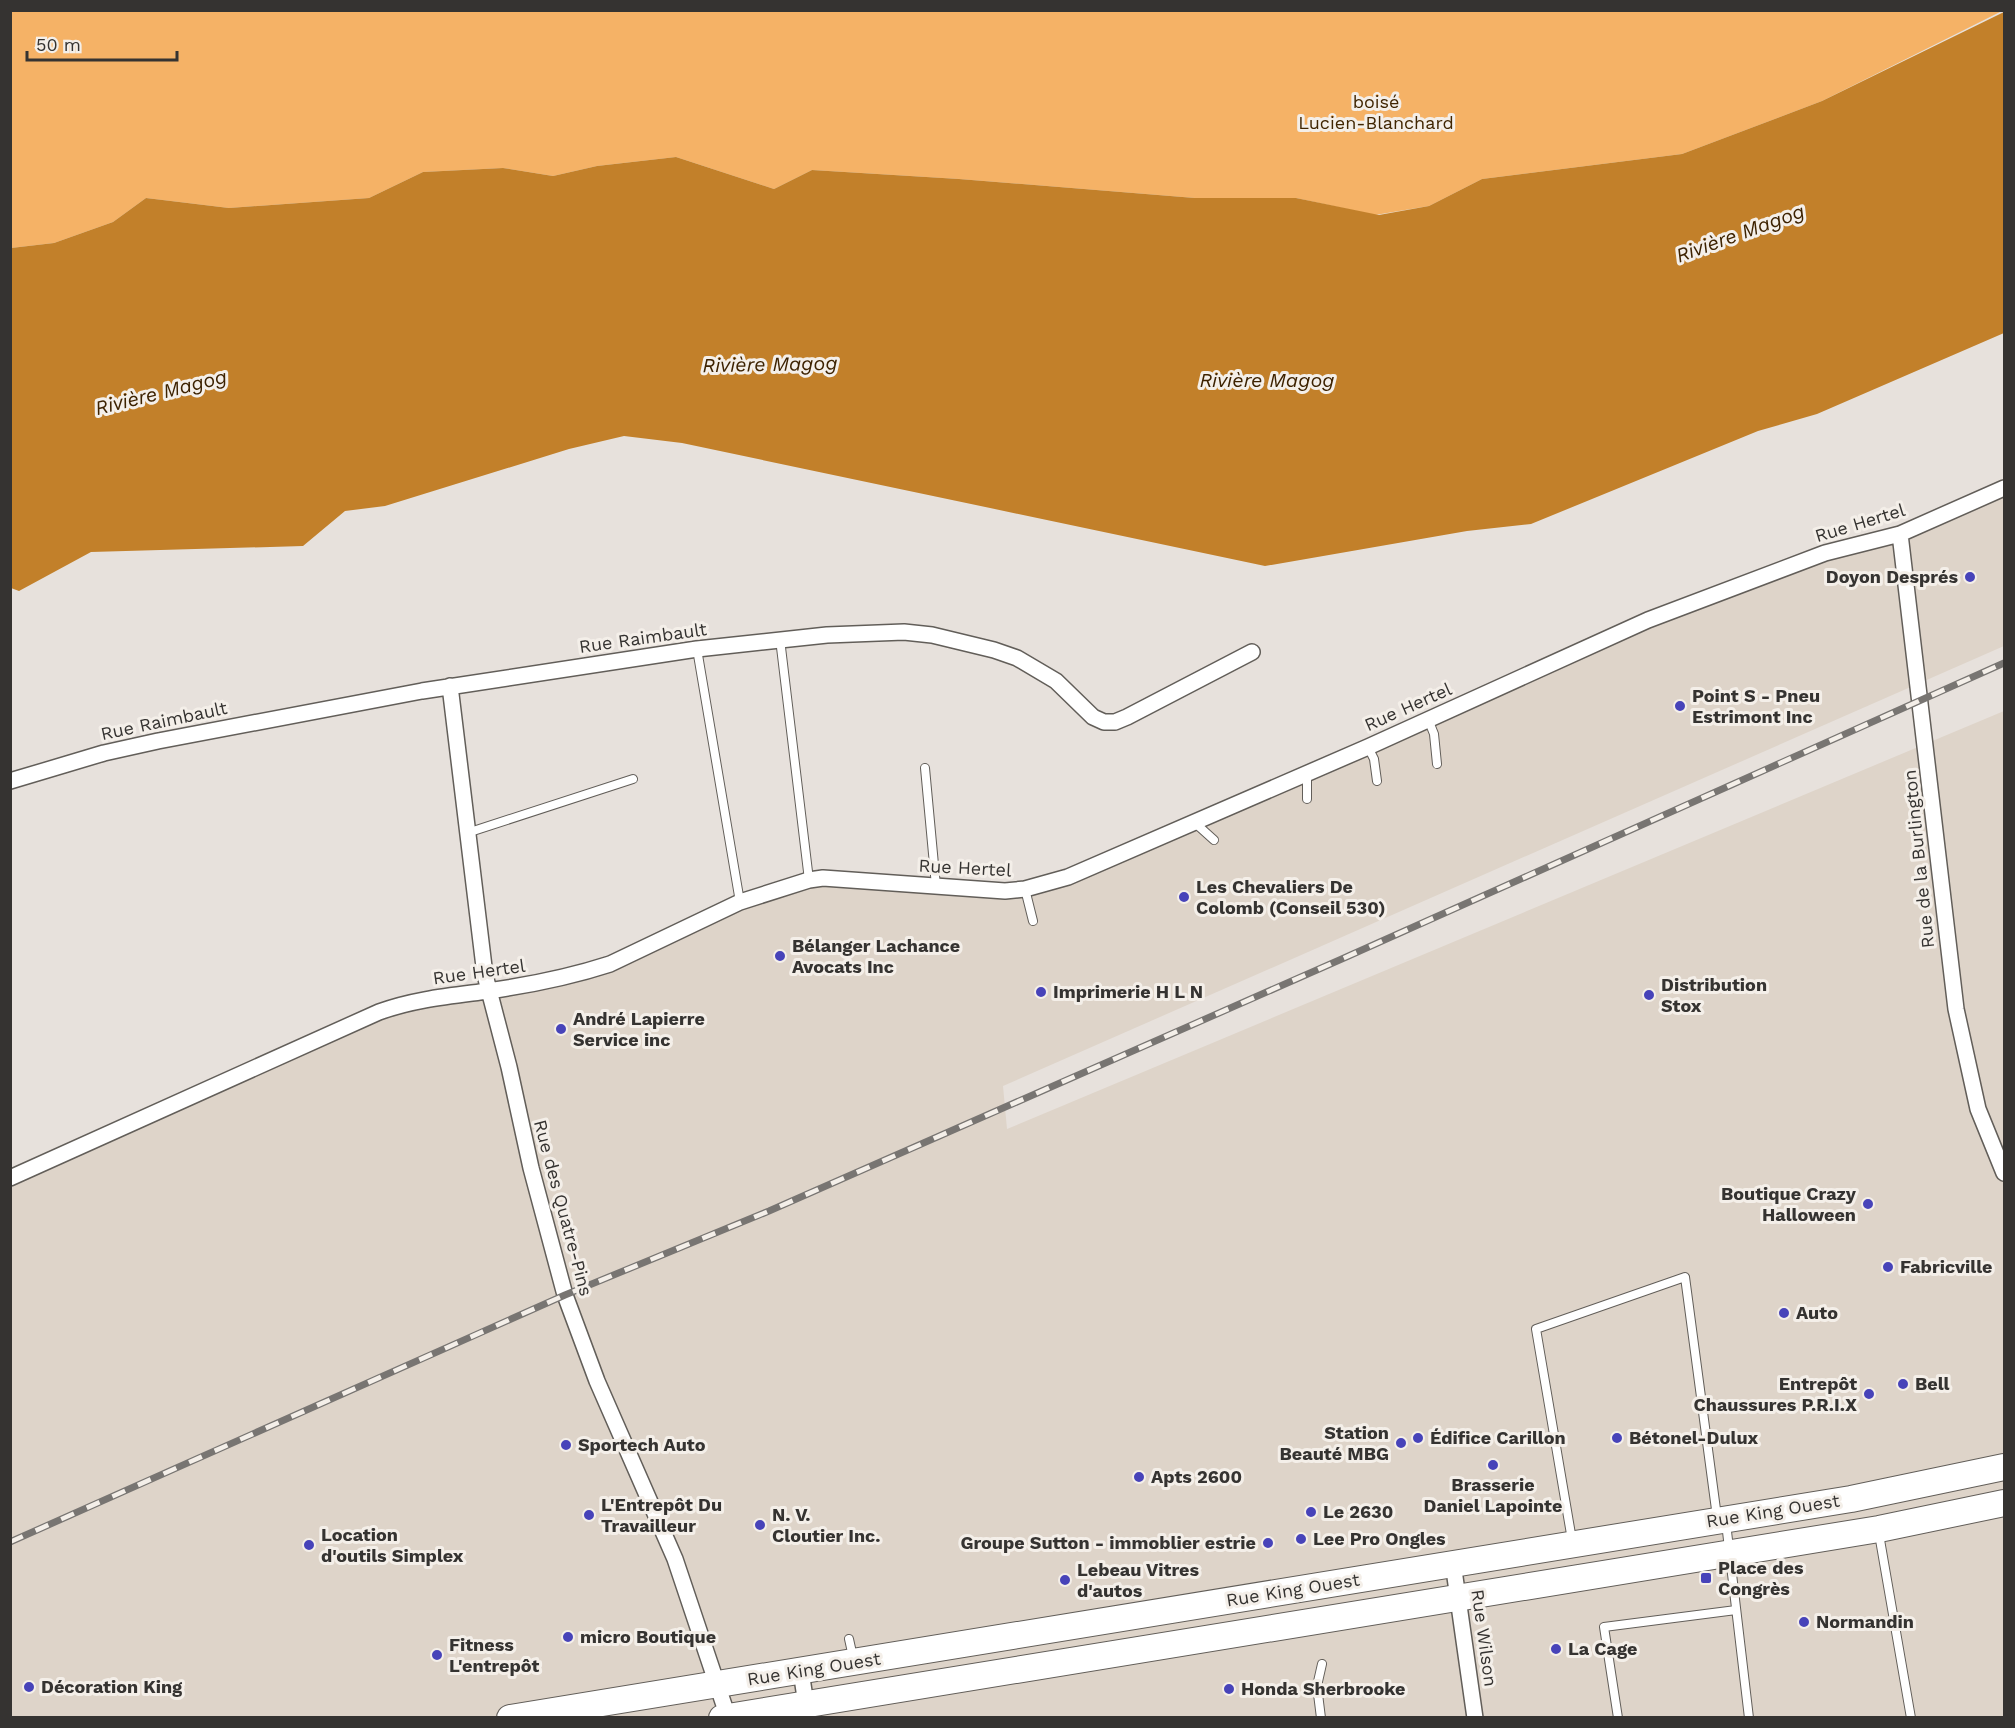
<svg xmlns="http://www.w3.org/2000/svg" width="2015" height="1728" viewBox="0 0 2015 1728" font-family="'Work Sans',sans-serif">
	<style>
		.built { fill: #ded4c9 }
		.green { fill: #f5b266 }
		.water { fill: #c2802a }
		.lines { fill: none; stroke-linecap: round; stroke-linejoin: round }
		.service-casing { stroke: #625e59; stroke-width: 10 }
		.minor-casing { stroke: #625e59; stroke-width: 18 }
		.primary-casing { stroke: #625e59; stroke-width: 28 }
		.service { stroke: #fff; stroke-width: 8 }
		.minor { stroke: #fff; stroke-width: 15 }
		.primary { stroke: #fff; stroke-width: 26 }
		.rail-casing { stroke: #787572; stroke-width: 7 }
		.rail { stroke: #f4efe9; stroke-width: 4.5; stroke-dasharray: 14; stroke-linecap: butt }
		.poi-dot { fill: #4743b9; stroke: #f4efe9; stroke-width: 2 }
		.labels { text-anchor: middle; stroke-width: 6; stroke-linejoin: round; paint-order: stroke }
		.park-label { font-size: 18px; fill: #402501; stroke: #f4efe9 }
		.street-label { font-size: 18px; fill: #353331; stroke: #f4efe9 }
		.poi-label { font-size: 18px; font-weight: bold; fill: #353331; stroke: #f4efe9; text-anchor: start }
		.water-label { font-size: 20px; font-style: italic; fill: #3d2200; stroke: #f4efe9 }
	</style>
	<rect width="100%" height="100%" fill="#e7e1dc"/>
	<!-- built -->
	<path class="built" d="M2004,488v158l-1001,440 4,43 997,-418v1006h-1993l-1,-539 369,-166 170,-30 260,-102 216,9 623,-269 213,-77z"/>
	<!-- green -->
	<path class="green" d="M2004,10l-182,91 -140,53 -200,25 -53,27 -54,9 -79,-17h-101l-236,-19 -147,-9 -38,19 -98,-32 -79,9 -44,10 -50,-8 -80,4 -54,26 -140,10 -83,-10 -33,24 -59,21 -43,5 -1,-237z"/>
	<!-- water -->
	<path class="water" d="M2004,12v321l-187,81 -59,17 -227,93 -64,7 -202,35 -583,-123 -58,-7 -55,13 -184,57 -40,5 -42,35 -212,6 -72,39 -8,-3v-340l43,-5 59,-21 33,-24 83,10 140,-10 54,-26 80,-4 50,8 44,-10 79,-9 98,32 38,-19 147,9 236,19h101l83,17 50,-9 53,-27 200,-25 140,-53z"/>
	<g class="lines">
		<!-- service casing -->
		<g class="service-casing">
			<path id="service" d="M780,639l29,241
				M697,649l43,253
				M1428,719l6,15 3,30
				M1368,747l6,12 3,22
				M925,768l11,118
				M1307,773v26
				M1194,822l20,18
				M467,833l166,-54
				M1025,889l8,32
				M1726,1523l23,195
				M1879,1534l32,184
				M1572,1540l-36,-211 149,-52 32,240
				M849,1639l4,18
				M1321,1718l-4,-32 5,-22
				M1618,1718l-14,-91 132,-17"/>
		</g>
		<!-- minor casing -->
		<g class="minor-casing">
			<path id="minor" d="M1900,534l56,475 22,100 26,64
				M450,686l35,289 24,92 22,101 34,127 32,86 78,178 53,158
				M10,781l94,-28 54,-12 264,-50 275,-42 130,-14 77,-3 28,3 62,15 23,8 39,23 37,36 11,5h11l12,-5 125,-65
				M10,1178l369,-166c36,-13 71,-16 109,-21 42,-6 82,-14 122,-27l130,-62 69,-22 14,-2 182,13 20,-2 43,-12 300,-130 280,-127 177,-67 75,-19 104,-46
				M1453,1563l22,155
				M801,1671l7,47"/>
		</g>
		<!-- primary casing -->
		<g class="primary-casing">
			<path id="primary" d="M510,1718l1341,-219 153,-32
				M722,1718l1157,-189 125,-26"/>
		</g>
		<!-- service -->
		<use href="#service" class="service"/>
		<!-- minor -->
		<use href="#minor" class="minor"/>
		<!-- primary -->
		<use href="#primary" class="primary"/>
		<!-- rail casing -->
		<g class="rail-casing">
			<path id="rail" d="M10,1542l555,-247 204,-84 575,-253 660,-295"/>
		</g>
		<!-- rail -->
		<use href="#rail" class="rail"/>
	</g>
	<!-- markers -->
	<g class="poi-dot">
		<circle cx="1970" cy="577" r="6"/>
		<circle cx="1680" cy="706" r="6"/>
		<circle cx="1184" cy="897" r="6"/>
		<circle cx="780" cy="956" r="6"/>
		<circle cx="1041" cy="992" r="6"/>
		<circle cx="1649" cy="995" r="6"/>
		<circle cx="561" cy="1029" r="6"/>
		<circle cx="1868" cy="1204" r="6"/>
		<circle cx="1888" cy="1267" r="6"/>
		<circle cx="1784" cy="1313" r="6"/>
		<circle cx="1903" cy="1384" r="6"/>
		<circle cx="1869" cy="1394" r="6"/>
		<circle cx="1418" cy="1438" r="6"/>
		<circle cx="1617" cy="1438" r="6"/>
		<circle cx="1401" cy="1443" r="6"/>
		<circle cx="566" cy="1445" r="6"/>
		<circle cx="1493" cy="1465" r="6"/>
		<circle cx="1139" cy="1477" r="6"/>
		<circle cx="1311" cy="1512" r="6"/>
		<circle cx="589" cy="1515" r="6"/>
		<circle cx="760" cy="1525" r="6"/>
		<circle cx="1301" cy="1539" r="6"/>
		<circle cx="1268" cy="1543" r="6"/>
		<circle cx="309" cy="1545" r="6"/>
		<rect x="1700" y="1572" width="12" height="12" rx="3"/>
		<circle cx="1065" cy="1580" r="6"/>
		<circle cx="1804" cy="1622" r="6"/>
		<circle cx="568" cy="1637" r="6"/>
		<circle cx="1556" cy="1649" r="6"/>
		<circle cx="437" cy="1655" r="6"/>
		<circle cx="29" cy="1687" r="6"/>
		<circle cx="1229" cy="1689" r="6"/>
	</g>
	<g class="labels">
		<!-- park labels -->
		<g class="park-label">
			<text x="1376" y="108">boisé<tspan x="1376" dy="21">Lucien-Blanchard</tspan></text>
		</g>
		<!-- street labels -->
		<g class="street-label">
			<text transform="translate(1860 523) rotate(-17)" y="6">Rue Hertel</text>
			<text transform="translate(643 638) rotate(-8)" y="6">Rue Raimbault</text>
			<text transform="translate(1408 707) rotate(-24)" y="6">Rue Hertel</text>
			<text transform="translate(164 721) rotate(-12)" y="6">Rue Raimbault</text>
			<text transform="translate(1919 859) rotate(-96)" y="6">Rue de la Burlington</text>
			<text transform="translate(965 868) rotate(3)" y="6">Rue Hertel</text>
			<text transform="translate(479 972) rotate(-8)" y="6">Rue Hertel</text>
			<text transform="translate(563 1208) rotate(75)" y="6">Rue des Quatre-Pins</text>
			<text transform="translate(1773 1511) rotate(-9)" y="6">Rue King Ouest</text>
			<text transform="translate(1293 1590) rotate(-9)" y="6">Rue King Ouest</text>
			<text transform="translate(1484 1638) rotate(82)" y="6">Rue Wilson</text>
			<text transform="translate(814 1669) rotate(-9)" y="6">Rue King Ouest</text>
		</g>
		<!-- poi labels -->
		<g class="poi-label">
			<text x="1958" y="583" text-anchor="end">Doyon Després</text>
			<text x="1692" y="702">Point S - Pneu<tspan x="1692" dy="21">Estrimont Inc</tspan></text>
			<text x="1196" y="893">Les Chevaliers De<tspan x="1196" dy="21">Colomb (Conseil 530)</tspan></text>
			<text x="792" y="952">Bélanger Lachance<tspan x="792" dy="21">Avocats Inc</tspan></text>
			<text x="1661" y="991">Distribution<tspan x="1661" dy="21">Stox</tspan></text>
			<text x="1053" y="998">Imprimerie H L N</text>
			<text x="573" y="1025">André Lapierre<tspan x="573" dy="21">Service inc</tspan></text>
			<text x="1856" y="1200" text-anchor="end">Boutique Crazy<tspan x="1856" dy="21">Halloween</tspan></text>
			<text x="1900" y="1273">Fabricville</text>
			<text x="1796" y="1319">Auto</text>
			<text x="1857" y="1390" text-anchor="end">Entrepôt<tspan x="1857" dy="21">Chaussures P.R.I.X</tspan></text>
			<text x="1915" y="1390">Bell</text>
			<text x="1389" y="1439" text-anchor="end">Station<tspan x="1389" dy="21">Beauté MBG</tspan></text>
			<text x="1430" y="1444">Édifice Carillon</text>
			<text x="1629" y="1444">Bétonel-Dulux</text>
			<text x="578" y="1451">Sportech Auto</text>
			<text x="1151" y="1483">Apts 2600</text>
			<text x="1493" y="1491" text-anchor="middle">Brasserie<tspan x="1493" dy="21">Daniel Lapointe</tspan></text>
			<text x="601" y="1511">L'Entrepôt Du<tspan x="601" dy="21">Travailleur</tspan></text>
			<text x="1323" y="1518">Le 2630</text>
			<text x="772" y="1521">N. V.<tspan x="772" dy="21">Cloutier Inc.</tspan></text>
			<text x="321" y="1541">Location<tspan x="321" dy="21">d'outils Simplex</tspan></text>
			<text x="1313" y="1545">Lee Pro Ongles</text>
			<text x="1256" y="1549" text-anchor="end">Groupe Sutton - immoblier estrie</text>
			<text x="1718" y="1574">Place des<tspan x="1718" dy="21">Congrès</tspan></text>
			<text x="1077" y="1576">Lebeau Vitres<tspan x="1077" dy="21">d'autos</tspan></text>
			<text x="1816" y="1628">Normandin</text>
			<text x="580" y="1643">micro Boutique</text>
			<text x="449" y="1651">Fitness<tspan x="449" dy="21">L'entrepôt</tspan></text>
			<text x="1568" y="1655">La Cage</text>
			<text x="41" y="1693">Décoration King</text>
			<text x="1241" y="1695">Honda Sherbrooke</text>
		</g>
		<!-- water labels -->
		<g class="water-label">
			<text transform="translate(1740 233) rotate(-20)" y="7">Rivière Magog</text>
			<text transform="translate(770 364) rotate(-1)" y="7">Rivière Magog</text>
			<text x="1267" y="387">Rivière Magog</text>
			<text transform="translate(161 392) rotate(-14)" y="7">Rivière Magog</text>
		</g>
	</g>
	<!-- border -->
	<rect width="2015" height="1728" fill="none" stroke="#353331" stroke-width="24"/>
	<!-- scale -->
	<path d="M27 51v9h150v-9" fill="none" stroke="#353331" stroke-width="3"/>
	<text x="36" y="51" font-size="18" fill="#353331" stroke="#f4efe9" stroke-width="4.5" paint-order="stroke">50 m</text>
</svg>
